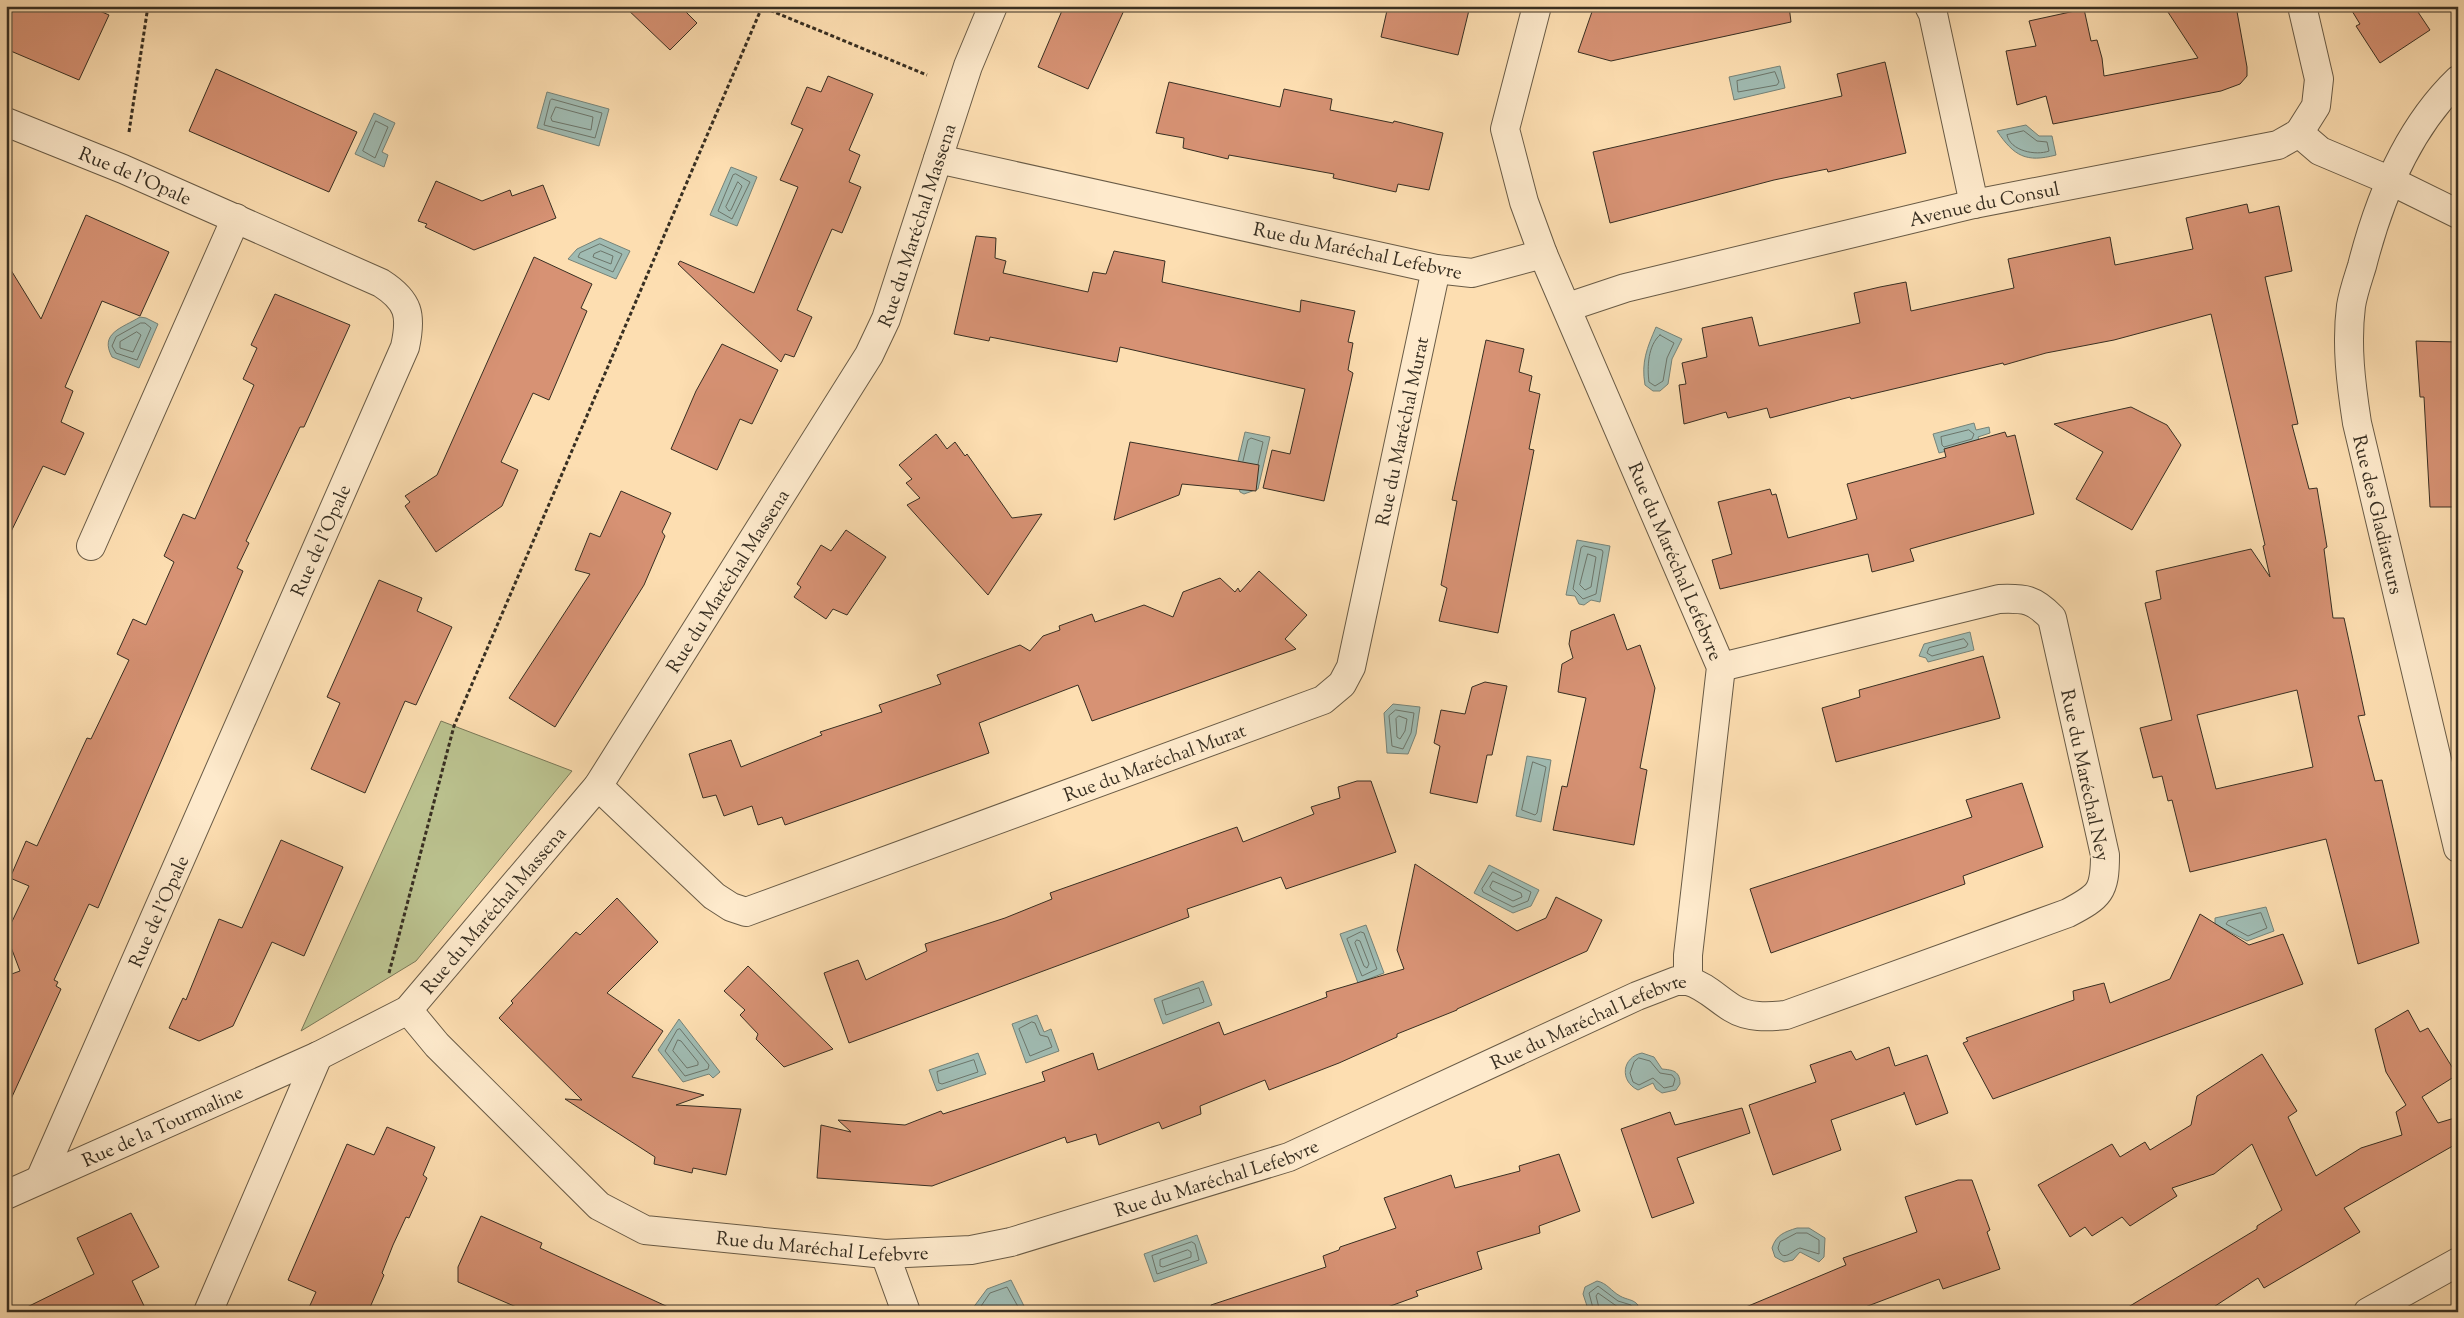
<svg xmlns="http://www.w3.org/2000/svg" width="2464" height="1318" viewBox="0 0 2464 1318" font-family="'Sorts Mill Goudy',serif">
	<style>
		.green { fill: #bbc28f; stroke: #7a7858 }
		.water { fill: #a0bbb2; stroke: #768378 }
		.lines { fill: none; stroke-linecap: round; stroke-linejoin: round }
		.shore { stroke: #6c756a; stroke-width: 1 }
		.building { fill: #d79274; stroke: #382f22; fill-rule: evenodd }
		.minor-casing { stroke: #695b46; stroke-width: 30 }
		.path { stroke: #382f22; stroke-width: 3; stroke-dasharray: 4 2.5; stroke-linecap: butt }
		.minor { stroke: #feeacc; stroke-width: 28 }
		.labels { text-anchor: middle; stroke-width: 4.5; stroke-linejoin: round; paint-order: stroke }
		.street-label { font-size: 19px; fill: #382f22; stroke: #feeacc }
	</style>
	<rect width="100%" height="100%" fill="#fddeb1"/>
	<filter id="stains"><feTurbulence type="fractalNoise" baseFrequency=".004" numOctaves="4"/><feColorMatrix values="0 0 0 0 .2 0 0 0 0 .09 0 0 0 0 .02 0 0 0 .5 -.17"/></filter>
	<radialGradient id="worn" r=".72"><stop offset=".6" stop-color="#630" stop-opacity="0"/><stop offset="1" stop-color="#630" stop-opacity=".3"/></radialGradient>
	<!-- green -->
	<path class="green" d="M441,721l131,50 -156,190 -115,70z"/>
	<!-- water -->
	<path class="water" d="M1780,66l5,22 -51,12 -5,-23z
		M547,92l62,17 -10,37 -62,-18z
		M374,113l21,10 -13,29 6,3 -4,12 -29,-13z
		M2026,125l13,11h13l4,19c-30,8 -42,1 -59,-24z
		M731,167l26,10 -20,49 -27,-11z
		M600,238l30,13 -14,28 -48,-20 9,-10z
		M140,317l6,1 12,6 -19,44 -27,-11c-13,-24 10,-29 28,-40z
		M1656,327l26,12 -10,20 -4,25 -8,7h-7l-8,-6c-4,-23 2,-37 11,-58z
		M1974,423l2,7 13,-3 1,6 -12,4 2,5 -41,11 -6,-19z
		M1245,432l25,5 -12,52 -14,5 -4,-2 -2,-8 -5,-2z
		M1577,540l33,6 -10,56 -9,-2 -7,5 -5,-1 -4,-8 -9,-1z
		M1970,632l4,18 -46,12 -2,-4 -7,-2 5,-12z
		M1393,704l27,3 -4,27 -8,20 -21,-1 -3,-40z
		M1527,756l24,4 -10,62 -25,-6z
		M1489,865l50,25 -8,16 -18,7 -39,-20z
		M2266,907l8,24 -27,10 -32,-17v-6z
		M1366,925l18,48 -26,10 -18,-49z
		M1203,981l9,24 -49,19 -9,-25z
		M1037,1015l7,17 7,-3 8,22 -33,12 -14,-39z
		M679,1019l41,53 -7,6 -4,-4 -26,8 -25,-32z
		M978,1053l8,21 -49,17 -8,-21z
		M1642,1053l12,4 8,12c11,1 18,2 18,15l-4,6 -14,3 -6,-4 -3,-6 -15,7c-19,-9 -16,-33 4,-37z
		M1797,1228h12l16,10 -1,19 -5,5 -19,-10 -7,8 -9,2 -9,-5 -3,-9c4,-13 12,-16 25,-20z
		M1197,1235l10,28 -53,19 -10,-28z
		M1011,1280l16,32h-57l17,-23z
		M1597,1281c10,2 14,10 23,15 7,4 13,3 18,9l-3,7h-46l-6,-18 2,-7z"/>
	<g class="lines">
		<!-- shore -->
		<path class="shore" d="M1775,72l4,10 -2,3 -39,7 -1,-11z
			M552,99l50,14 -7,25 -51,-13 6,-24z
			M556,107l37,10 -2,13 -39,-9 -1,-3z
			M376,121l12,6 -13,31 -12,-7z
			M2024,131l13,10 10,1 2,9c-13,5 -39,0 -42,-16z
			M736,174l14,8 -18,37 -14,-8 15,-36z
			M738,182l4,4 -11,24 -2,1 -3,-4z
			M600,244l22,10 -9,18 -35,-15 2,-4z
			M601,251l12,5 -2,8 -18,-7 1,-3z
			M141,323h4l6,5 -14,32 -21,-7 -4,-7 4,-9z
			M137,332l4,3 -8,17 -13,-4v-6z
			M1660,335l14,8 -7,15 -4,23 -8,5 -6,-4c-2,-15 -1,-37 11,-47z
			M1969,430l5,4 -2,5 -28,8 -2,-2 -1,-8z
			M1243,461l5,-21 3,-2 12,4 -5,22
			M1584,546l18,4 1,2 -7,42 -13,5 -10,-10 8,-41z
			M1588,554l8,3 -5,30 -6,3 -5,-5z
			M1964,639l4,5 -2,3 -34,9 -5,-3 2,-5z
			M1396,710l18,3 -3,20 -8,16 -11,-3 -3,-30z
			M1399,716l8,3 -2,12 -5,8 -3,-2 -1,-18z
			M1533,762l13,5 -9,46 -2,2 -13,-5z
			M1493,872l38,20 -3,9 -15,6 -30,-15 -1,-3z
			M1493,881l28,12 1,4 -9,4 -21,-11 -2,-3z
			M2261,913l6,15 -19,8 -22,-12 2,-3z
			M1361,932l3,1 13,36 -15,7 -15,-37z
			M1357,940l3,1 9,23 -2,4 -3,-2 -9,-23z
			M1199,988l5,14 -38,13 -4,-14z
			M1032,1022l3,1 5,12 8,2 4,10 -22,9 -11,-27z
			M680,1029l29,36 -1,4 -23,7 -20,-25 12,-21z
			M678,1040l3,1 17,21v3l-11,3 -14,-17z
			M1639,1058l11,3 10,12 12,2 3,4 -2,7 -9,2 -11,-10 -14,7 -6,-3 -3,-9 4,-11z
			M974,1060l4,12 -36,12 -3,-1 -2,-11z
			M1797,1233h10l12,7v14l-19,-6c-8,2 -17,16 -22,0l2,-6z
			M1192,1242l3,2 4,16 -42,14 -5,-18z
			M1188,1250l3,2v5l-28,10 -3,-1v-6z
			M977,1312l13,-19 17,-6 14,25
			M1594,1312l-5,-19 9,-7 20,15 13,4 1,7
			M1600,1312l-4,-16 2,-3 27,19"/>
	</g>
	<!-- building -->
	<path class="building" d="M6,6h82l21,9 -30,65 -73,-31z
		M624,6h56l17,17 -27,27z
		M1064,6h62l-38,83 -50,-22z
		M1388,6h82l-12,49 -77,-18z
		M1594,6h195l2,16 -180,39 -33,-9z
		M2164,6h72l11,61v9l-7,8 -19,7 -168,33 -7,-28 -29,9 -11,-54 30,-5 -7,-25 55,-12 7,32 6,-1 5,18 2,18 94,-18z
		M2349,6h65l16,24 -50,33 -24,-37 4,-2z
		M1885,62l21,91 -78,19 -1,-3 -53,11 -164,43 -17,-71 249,-56 -5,-22z
		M216,69l141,63 -28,60 -140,-61z
		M828,76l45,18 -24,56 11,5 -11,27 12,5 -19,46 -10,-4 -35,81 15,7 -18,40 -9,-3 -4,8 -103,-98 2,-3 74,32 44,-106 -18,-7 23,-51 -12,-5 16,-37 14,5z
		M1169,82l111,25 4,-18 48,10 -2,11 63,13 1,-2 49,12 -14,57 -31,-6 -2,8 -63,-14 1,-4 -105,-19 -1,4 -45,-11 1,-10 -28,-5z
		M436,181l46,20 28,-11 2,6 31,-11 13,33 -82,32 -49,-23 2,-3 -9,-3z
		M2247,204l2,9 30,-7 13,65 -27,6 33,147 -6,1 17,64 8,-1 10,59 -3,2 9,69h11l21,97 -7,1 17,65 7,-1 37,163 -61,21 -32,-125 -136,33 -18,-72 -4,1 -6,-25 -9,2 -13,-50 32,-8 -27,-117 16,-4 -5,-28 95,-22 19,28 -7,-31 2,-1 -54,-231 -97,26 -68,13 -42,12 -1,-2 -152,36 -1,-2 -80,21 -3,-10 -39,10 -2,-6 -42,12 -5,-39 7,-1 -4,-21 25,-6 -5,-29 50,-11 7,29 101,-23 -6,-30 26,-6 26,-5 5,29 103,-23 -6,-29 102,-22 5,28 78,-16 -7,-31zM2297,690l16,77 -97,22 -19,-74z
		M86,215l83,37 -29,64 -38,-15 -37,86 8,4 -12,31 23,11 -19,42 -22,-9 -37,76v-280l35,57z
		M976,236l20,2 -1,20 11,3 -3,12 85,19 5,-20 13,2 8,-23 51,10 -3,21 138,30 1,-12 54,11 -7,31 5,1 -5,27 5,3 -29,128 -61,-13 9,-38 18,4 15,-65 -185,-42 -3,15 -127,-25 -1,4 -35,-7z
		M534,257l58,27 -11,24 6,3 -38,89 -16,-7 -32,69 17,8 -16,36 -66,46 -31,-46 5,-4 -5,-6 32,-21z
		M275,294l75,31 -46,102h-4l-54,114 3,2 -12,25 6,3 -145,337 -9,-4 -35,76 4,2 -2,4 5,3 -55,121v-134l14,-5 -14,-37 23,-48 -19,-8 16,-37 11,5 50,-108 4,1 38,-79 -12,-6 16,-35 13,6 28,-63 -10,-6 19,-42 12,5 59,-134 -11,-6 14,-31 -6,-3z
		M1486,340l38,9 -5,23 13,4 -3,15 11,3 -11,55 5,1 -36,183 -59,-12 8,-33 -6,-3 16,-84 -5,-1z
		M2416,341l42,1v165h-28l-6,-110h-4z
		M722,344l56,26 -26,54 -12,-5 -23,51 -46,-21 25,-58z
		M2131,407l36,18 14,20 -49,85 -56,-31 27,-47 -49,-28z
		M2005,432l2,5 8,-2 19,79 -124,35 4,12 -42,11 -4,-18 -148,35 -8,-29 20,-6 -14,-52 52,-13 2,6 4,-1 12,44 69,-19 -10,-35 99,-27 -2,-8z
		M936,434l11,15 8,-7 10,14 2,-2 45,64 30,-4 -54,81 -81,-90 13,-7 -14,-15 6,-4 -13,-14z
		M1130,442l129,23 -3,26 -74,-7 -3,11 -65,25z
		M621,491l50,22 -9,19 3,4 -21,49 -89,142 -46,-29 81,-124 -15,-4 15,-37 10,4z
		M846,530l40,27 -39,58 -14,-6 -7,10 -32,-22 7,-10 -4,-3 24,-39 10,6z
		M1259,571l48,44 -22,24 11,10 -204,72 -14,-36 -99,38 10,30 -204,72 -3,-8 -24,8 -6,-19 -28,10 -8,-21 -13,3 -14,-44 42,-14 10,27 81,-32 -2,-3 62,-20 -3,-7 62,-21 -4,-9 83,-30 10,6 13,-15 17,-6 -1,-4 33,-12 3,8 49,-17 29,12 10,-25 37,-14 15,14 3,-4 2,4z
		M379,580l43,18 -5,13 35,16 -36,78 -11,-4 -40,92 -54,-24 29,-66 -13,-6z
		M1614,614l13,36 13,-5 15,43 -15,80 7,2 -13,75 -81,-15 9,-44 5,1 19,-89 -28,-6 4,-28 11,-6 -4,-14 2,-13z
		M1983,656l17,62 -164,44 -14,-54 38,-11 -1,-7z
		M1485,682l22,4 -15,69h-5l-10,48 -47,-10 10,-47 -6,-3 7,-33 24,4 7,-27z
		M1357,781h14l25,71 -110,37 -5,-12 -94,32 2,8 -340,126 -25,-70 34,-13 8,20 61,-29 -2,-7 80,-26 47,-19 -2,-6 187,-66 6,15 71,-28 -3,-7 29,-9 -2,-11z
		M2022,783l21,64 -80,29 2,8 -194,69 -21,-64 222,-72 -6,-17z
		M281,840l62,27 -39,89 -32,-14 -39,84 -34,15 -30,-13 14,-30 3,2 33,-81 23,9z
		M1415,864l102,67 29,-13 10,-21 46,23 -15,31 -130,58v1l-60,24v3l-58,26 -70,27 -4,-10 -65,26 1,8 -39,15 -3,-7 -60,23 -3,-11 -29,9 -2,-6 -133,49 -115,-8 4,-53 30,7 -13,-12 67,5 36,-14 2,3 102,-33 -3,-9 51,-19 5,17 121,-48 5,13 103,-38 -1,-5 78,-23 -7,-19z
		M617,898l41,44 -51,51 56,38 -31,46 72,18 -28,10 65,4 -15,66 -33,-7 -1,5 -38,-9 1,-7 -90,-58 17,1 -83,-82 14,-15 -2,-2 65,-69 4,3z
		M2200,914l49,31 34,-11 20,50 -310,115 -30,-56 5,-2 -2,-3 108,-38 -1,-9 31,-8 6,20 60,-24z
		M748,966l25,24 60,59 -49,18 -28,-28 2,-5 -18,-19 5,-5 -21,-19z
		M2408,1010l12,22 8,-4 29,47 -35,22 16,26 20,-6v26l-114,65 16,24 -96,56 -6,-10 -52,34h-86l137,-83v-3l25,-16 -30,-66 -38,30 -42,14 5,8 -47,30 -8,-9 -30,19 -7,-9 -15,10 -32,-52 74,-41 8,13 25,-15 5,8 41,-25 6,-29 65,-42 35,57 -9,6 28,59 45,-28 41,-13 -6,-23 10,-7 -20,-33 -11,-43z
		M1889,1047l6,19 32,-11 21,58 -32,12 -12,-33v2l-73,26 10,30 -68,25 -24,-70 67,-23 -6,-17 41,-14 5,9z
		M1742,1108l8,25 -73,25 17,45 -42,15 -31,-89 49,-17 5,13z
		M387,1127l48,20 -12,28 4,3 -18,40 -3,-1 -13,28 -11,28 2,2 -16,37h-61l9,-20 -28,-12 59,-136 27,11z
		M1559,1154l21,57 -41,15 1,7 -63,19 5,17 -66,22 2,5 -44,16h-162l-1,-7 115,-38 -3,-11 16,-6 1,-3 56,-19 -12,-30 67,-23 4,13 65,-17 -1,-5z
		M1958,1180h14l18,50 -3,2 13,37 -57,20 -4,-10 -87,33h-118l112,-47 -3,-7 74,-26 -12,-35z
		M131,1213l28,54 -27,14 15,31h-130l77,-38 -17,-36z
		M481,1216l61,27 -2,5 139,64h-151l-70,-30v-15z"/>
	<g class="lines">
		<!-- minor casing -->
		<g class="minor-casing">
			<g id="minor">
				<path d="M1537,6l-32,123 19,73 19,52"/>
				<path d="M1929,6l4,8 41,190"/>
				<path id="s1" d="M2458,80c-51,49 -79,119 -96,186 -4,13 -9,27 -11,40 -5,39 0,78 6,117l101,425"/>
				<path id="s2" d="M6,122l117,47 258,114c28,18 31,32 24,64l-364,830"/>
				<path d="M2299,133l17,-27 3,-27 -17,-73"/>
				<path id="s3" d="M1568,307l57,-19 349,-84 304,-59 21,-12 21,18 71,30 67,33"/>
				<path d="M91,546l145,-328"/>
				<path id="s4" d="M598,786l116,110 17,11 15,5 577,-212 19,-16 9,-17 85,-398"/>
				<path d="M1688,981c18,5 29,18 44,27 16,10 36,9 54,7l282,-102c32,-17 37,-21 37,-58l-53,-237c-18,-19 -27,-20 -53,-19l-278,68"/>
				<path id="s5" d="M408,1010l29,35 162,161 46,24 240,24 86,-4 40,-8 278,-85 348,-161 39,-15h12v-26l33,-288 -178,-413 -71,19 -36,-4 -498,-110"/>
				<path id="s6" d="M6,1195l312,-139 90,-46 190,-224 271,-431 17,-36 82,-253 25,-60"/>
				<path d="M885,1254l21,58"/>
				<path d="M208,1312l110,-256"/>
				<path d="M2368,1312l90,-50"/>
			</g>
		</g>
		<!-- path -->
		<path class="path" d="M129,132l19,-126
			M389,973l65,-247 308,-719 165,68"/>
		<!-- minor -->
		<use href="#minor" class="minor"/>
	</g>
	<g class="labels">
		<!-- street labels -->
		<g class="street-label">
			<text dy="7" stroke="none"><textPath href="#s2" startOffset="140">Rue de l'Opale</textPath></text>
			<text dy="7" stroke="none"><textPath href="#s3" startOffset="429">Avenue du Consul</textPath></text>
			<text dy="7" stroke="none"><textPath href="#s6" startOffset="1384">Rue du Maréchal Massena</textPath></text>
			<text transform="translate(1358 250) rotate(12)" y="7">Rue du Maréchal Lefebvre</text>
			<text dy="7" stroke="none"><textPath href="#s4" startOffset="1096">Rue du Maréchal Murat</textPath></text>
			<text dy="7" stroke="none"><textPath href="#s1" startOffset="465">Rue des Gladiateurs</textPath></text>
			<text transform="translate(320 540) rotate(-66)" y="7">Rue de l'Opale</text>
			<text transform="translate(1676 561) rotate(67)" y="7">Rue du Maréchal Lefebvre</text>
			<text dy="7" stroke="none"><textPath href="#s6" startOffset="979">Rue du Maréchal Massena</textPath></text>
			<text dy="7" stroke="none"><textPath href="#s4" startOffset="631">Rue du Maréchal Murat</textPath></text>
			<text transform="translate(2086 775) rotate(78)" y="7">Rue du Maréchal Ney</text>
			<text dy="7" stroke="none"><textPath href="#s6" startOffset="574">Rue du Maréchal Massena</textPath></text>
			<text transform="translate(158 911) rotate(-66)" y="7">Rue de l'Opale</text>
			<text dy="7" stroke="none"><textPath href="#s5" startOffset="1314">Rue du Maréchal Lefebvre</textPath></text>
			<text dy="7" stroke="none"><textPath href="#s6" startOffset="171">Rue de la Tourmaline</textPath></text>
			<text dy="7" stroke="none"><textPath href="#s5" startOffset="909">Rue du Maréchal Lefebvre</textPath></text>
			<text dy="7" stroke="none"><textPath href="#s5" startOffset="504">Rue du Maréchal Lefebvre</textPath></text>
		</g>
	</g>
	<!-- margin -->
	<rect width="2464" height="1318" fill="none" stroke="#fddeb1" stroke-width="25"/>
	<rect x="8" y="8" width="2449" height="1303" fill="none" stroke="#382f22" stroke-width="2.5"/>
	<rect x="12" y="12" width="2439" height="1293" fill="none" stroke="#382f22"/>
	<rect width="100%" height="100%" filter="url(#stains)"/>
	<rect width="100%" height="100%" fill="url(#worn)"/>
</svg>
